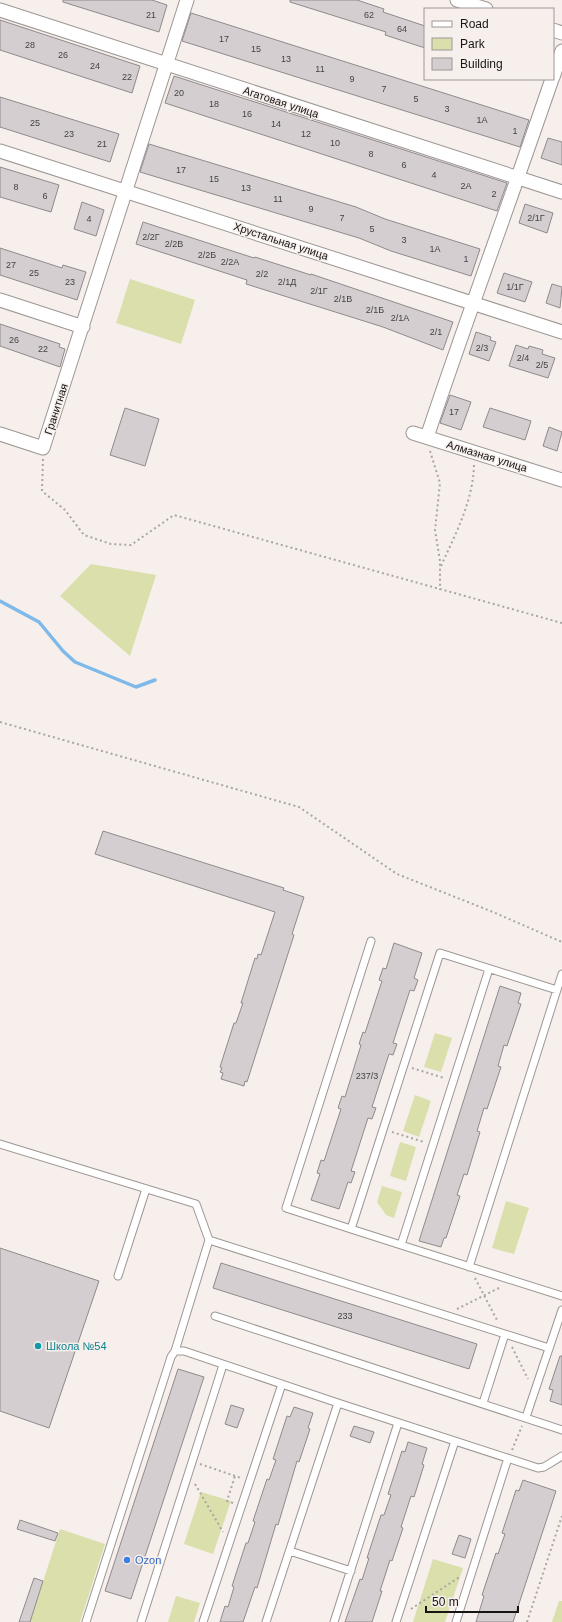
<svg xmlns="http://www.w3.org/2000/svg" width="562" height="1622" viewBox="0 0 562 1622" font-family="Helvetica,sans-serif">
	<style>
		.green { fill: #dadfac }
		.lines { fill: none; stroke-linecap: round; stroke-linejoin: round }
		.stream { stroke: #7eb9e9; stroke-width: 3.5 }
		.building { fill: #d4ced1; stroke: #908a8d }
		.service-casing { stroke: #9d9794; stroke-width: 9 }
		.minor-casing { stroke: #9d9794; stroke-width: 15 }
		.path { stroke: #aaa5a3; stroke-width: 2; stroke-dasharray: 2 3; stroke-linecap: butt }
		.service { stroke: #fff; stroke-width: 7 }
		.minor { stroke: #fff; stroke-width: 13 }
		.culture-dot { fill: #0f9aa8; stroke: #f6efec; stroke-width: 1.5 }
		.shop-dot { fill: #3f7fe0; stroke: #f6efec; stroke-width: 1.5 }
		.labels { text-anchor: middle; stroke-width: 3; stroke-linejoin: round; paint-order: stroke }
		.number-label { font-size: 9px; fill: #464343 }
		.street-label { font-size: 11px; fill: #171514; stroke: #f6efec }
		.culture-label { font-size: 11px; fill: #0d838f; stroke: #f6efec; text-anchor: start }
		.shop-label { font-size: 11px; fill: #366cbe; stroke: #f6efec; text-anchor: start }
	</style>
	<rect width="100%" height="100%" fill="#f6efec"/>
	<!-- green -->
	<path class="green" d="M130,279l65,21 -14,44 -65,-21z
		M91,564l65,11 -26,81 -70,-60z
		M435,1033l17,5 -11,34 -17,-5z
		M415,1095l16,6 -12,36 -16,-6z
		M400,1142l16,5 -10,34 -16,-5z
		M382,1186l20,6 -8,26 -8,-3 -9,-13z
		M506,1201l23,7 -15,46 -22,-6z
		M201,1492l30,9 -18,53 -29,-10z
		M60,1529l45,15 -25,78h-50z
		M433,1559l30,9 -18,54h-32z
		M176,1596l24,7 -6,19h-26z
		M559,1601h3v21h-10z"/>
	<g class="lines">
		<!-- stream -->
		<path class="stream" d="M0,601l39,21 24,29 12,11 61,25 19,-7"/>
	</g>
	<!-- building -->
	<path class="building" d="M63,0h89l15,5 -8,27 -96,-30z
		M290,0h67l27,9 -1,3 42,14v22l-40,-13 1,-3 -96,-30z
		M191,13l338,107 -9,27 -338,-106z
		M0,20l140,46 -8,27 -132,-43z
		M174,76l333,107 -10,28 -332,-108z
		M0,97l119,37 -9,28 -110,-35z
		M548,138l14,4v23l-21,-7z
		M149,144l207,63 29,12 95,30 -9,27 -80,-25 -32,-13 -219,-66z
		M0,167l59,18 -8,27 -51,-15z
		M82,202l22,8 -8,26 -22,-7z
		M525,204l28,9 -6,20 -28,-10z
		M143,222l111,36 1,-1 56,18v-1l142,48 -10,28 -60,-23 -137,-43 1,-4 -111,-36z
		M0,248l62,20 1,-3 23,7 -9,28 -77,-25z
		M504,273l28,9 -7,20 -28,-9z
		M552,284l10,3 -2,21 -14,-5z
		M0,324l60,20 -1,3 6,2 -5,18 -60,-21z
		M476,332l15,5 -1,3 6,2 -7,19 -20,-7z
		M516,345l12,4 1,-3 14,4 -1,4 13,4 -7,20 -39,-12z
		M450,395l21,7 -10,28 -21,-7z
		M125,408l34,11 -14,47 -35,-11z
		M490,408l41,13 -6,19 -42,-13z
		M549,427l13,5 -5,19 -14,-5z
		M103,831l181,57 -1,2 21,7 -12,37 2,1 -47,147 -2,-1 -1,5 -23,-7 2,-6 -3,-1 2,-4 -2,-1 14,-44h2l7,-20h-2l14,-45 2,1 1,-5 3,1 14,-43 -180,-58z
		M394,943l28,10 -8,25 4,2 -4,11 -4,-1 -17,53 4,1 -4,11 -4,-1 -17,53 4,1 -4,11 -4,-1 -17,53 4,1 -4,11 -3,-1 -9,27 -28,-9 9,-26 -3,-1 4,-13 3,1 17,-52 -3,-1 4,-12 3,1 16,-52 -2,-1 4,-12 2,1 17,-52 -3,-1 4,-12 3,1z
		M500,986l21,7 -3,10 3,1 -14,42 -3,-1 -6,21 3,1 -14,42 -3,-1 -7,23 3,1 -13,43 -3,-1 -7,21 3,1 -14,42h-2l-3,9 -22,-6z
		M0,1248l99,33 -50,147 -49,-17z
		M221,1263l256,81 -8,25 -256,-81z
		M560,1356h2v49l-12,-4 3,-11 -4,-1z
		M178,1369l26,8 -73,222 -26,-8z
		M231,1405l13,4 -7,19 -12,-4z
		M294,1407l19,6 -5,15 2,1 -11,33 -2,-1 -19,64 -2,-1 -19,64 -2,-1 -12,35h-23l5,-16 3,1 6,-20 -2,-1 14,-43h2l7,-21 -2,-1 14,-42 2,1 7,-20 -3,-1 14,-43 3,1z
		M354,1426l20,6 -4,11 -20,-7z
		M408,1442l19,6 -5,16 2,1 -10,32 -3,-1 -10,31 2,1 -11,33 -2,-1 -10,31h2l-10,31h-27l15,-43 2,1 7,-22h-2l14,-43h3l7,-20 -3,-1 14,-43 3,1z
		M523,1480l33,11 -43,131h-37l8,-26 -2,-1 14,-42 2,1 7,-20 -3,-1 14,-43 3,1z
		M20,1520l38,13 -3,8 -38,-12z
		M459,1535l12,4 -6,19 -13,-4z
		M34,1578l9,3 -13,41h-11z"/>
	<g class="lines">
		<!-- service casing -->
		<g class="service-casing">
			<path id="service" d="M489,969l-88,276 161,51
				M0,1144l196,60 13,36
				M351,1229l-65,-21 85,-267
				M401,1245l-50,-16 89,-276 117,37
				M469,1267l93,-293
				M118,1276l28,-87
				M215,1316l347,114
				M175,1351h9l154,52 200,65 6,-1 18,-11
				M483,1403l22,-69
				M526,1417l36,-107
				M290,1551l61,20
				M86,1622l85,-265 4,-6 34,-111 340,108
				M141,1622l82,-257
				M203,1622l79,-238
				M266,1622l72,-219
				M334,1622l64,-199
				M396,1622l59,-181
				M456,1622l52,-164"/>
		</g>
		<!-- minor casing -->
		<g class="minor-casing">
			<path id="minor" d="M457,0l29,9
				M0,10l562,182
				M553,30l9,3
				M553,77l9,-26
				M0,151l562,181
				M0,300l83,27
				M413,433l149,47
				M0,434l43,14 144,-448
				M427,437c40,-120 84,-238 125,-358"/>
		</g>
		<!-- path -->
		<path class="path" d="M430,451l10,32 -5,47 5,31v29
			M43,459l-1,32 23,19 19,25 27,9 20,1 43,-30 388,108
			M441,566c15,-33 32,-65 33,-101
			M0,722l299,85 98,67 96,38 69,30
			M412,1068l32,10
			M392,1132l32,10
			M475,1278l23,44
			M457,1309l44,-22
			M512,1347l16,32
			M512,1450l10,-24
			M200,1464l41,14
			M195,1484l28,48
			M233,1503l-6,-2 8,-25
			M411,1609l50,-33
			M527,1622l35,-106"/>
		<!-- service -->
		<use href="#service" class="service"/>
		<!-- minor -->
		<use href="#minor" class="minor"/>
	</g>
	<!-- markers -->
	<circle class="culture-dot" cx="38" cy="1346" r="4"/>
	<circle class="shop-dot" cx="127" cy="1560" r="4"/>
	<g class="labels">
		<!-- number labels -->
		<g class="number-label">
			<text x="151" y="18">21</text>
			<text x="369" y="18">62</text>
			<text x="402" y="32">64</text>
			<text x="224" y="42">17</text>
			<text x="30" y="48">28</text>
			<text x="256" y="52">15</text>
			<text x="63" y="58">26</text>
			<text x="286" y="62">13</text>
			<text x="95" y="69">24</text>
			<text x="320" y="72">11</text>
			<text x="127" y="80">22</text>
			<text x="352" y="82">9</text>
			<text x="384" y="92">7</text>
			<text x="179" y="96">20</text>
			<text x="416" y="102">5</text>
			<text x="214" y="107">18</text>
			<text x="447" y="112">3</text>
			<text x="247" y="117">16</text>
			<text x="482" y="123">1А</text>
			<text x="35" y="126">25</text>
			<text x="276" y="127">14</text>
			<text x="515" y="134">1</text>
			<text x="69" y="137">23</text>
			<text x="306" y="137">12</text>
			<text x="335" y="146">10</text>
			<text x="102" y="147">21</text>
			<text x="371" y="157">8</text>
			<text x="404" y="168">6</text>
			<text x="181" y="173">17</text>
			<text x="434" y="178">4</text>
			<text x="214" y="182">15</text>
			<text x="466" y="189">2А</text>
			<text x="16" y="190">8</text>
			<text x="246" y="191">13</text>
			<text x="494" y="197">2</text>
			<text x="45" y="199">6</text>
			<text x="278" y="202">11</text>
			<text x="311" y="212">9</text>
			<text x="342" y="221">7</text>
			<text x="536" y="221">2/1Г</text>
			<text x="89" y="222">4</text>
			<text x="372" y="232">5</text>
			<text x="151" y="240">2/2Г</text>
			<text x="404" y="243">3</text>
			<text x="174" y="247">2/2В</text>
			<text x="435" y="252">1А</text>
			<text x="207" y="258">2/2Б</text>
			<text x="466" y="262">1</text>
			<text x="230" y="265">2/2А</text>
			<text x="11" y="268">27</text>
			<text x="34" y="276">25</text>
			<text x="262" y="277">2/2</text>
			<text x="70" y="285">23</text>
			<text x="287" y="285">2/1Д</text>
			<text x="515" y="290">1/1Г</text>
			<text x="319" y="294">2/1Г</text>
			<text x="343" y="302">2/1В</text>
			<text x="375" y="313">2/1Б</text>
			<text x="400" y="321">2/1А</text>
			<text x="436" y="335">2/1</text>
			<text x="14" y="343">26</text>
			<text x="482" y="351">2/3</text>
			<text x="43" y="352">22</text>
			<text x="523" y="361">2/4</text>
			<text x="542" y="368">2/5</text>
			<text x="454" y="415">17</text>
			<text x="367" y="1079">237/3</text>
			<text x="345" y="1319">233</text>
		</g>
		<!-- street labels -->
		<g class="street-label">
			<text transform="translate(281 102) rotate(18)" y="4">Агатовая улица</text>
			<text transform="translate(281 241) rotate(18)" y="4">Хрустальная улица</text>
			<text transform="translate(56 409) rotate(-72)" y="4">Гранитная</text>
			<text transform="translate(487 456) rotate(17)" y="4">Алмазная улица</text>
		</g>
		<!-- culture labels -->
		<g class="culture-label">
			<text x="46" y="1350">Школа №54</text>
		</g>
		<!-- shop labels -->
		<g class="shop-label">
			<text x="135" y="1564">Ozon</text>
		</g>
	</g>
	<!-- legend -->
	<rect x="424" y="8" width="130" height="72" fill="#f6efec" stroke="#9d9896"/>
	<rect x="432" y="21" width="20" height="6" fill="#ffffff" stroke="#9d9896"/>
	<text x="460" y="28" font-size="12" fill="#171514">Road</text>
	<rect x="432" y="38" width="20" height="12" fill="#dadfac" stroke="#9d9896"/>
	<text x="460" y="48" font-size="12" fill="#171514">Park</text>
	<rect x="432" y="58" width="20" height="12" fill="#d4ced1" stroke="#9d9896"/>
	<text x="460" y="68" font-size="12" fill="#171514">Building</text>
	<!-- scale -->
	<path d="M426 1606v6h92v-6" fill="none" stroke="#171514" stroke-width="2"/>
	<text x="432" y="1606" font-size="12" fill="#171514" stroke="#f6efec" stroke-width="3" paint-order="stroke">50 m</text>
</svg>
